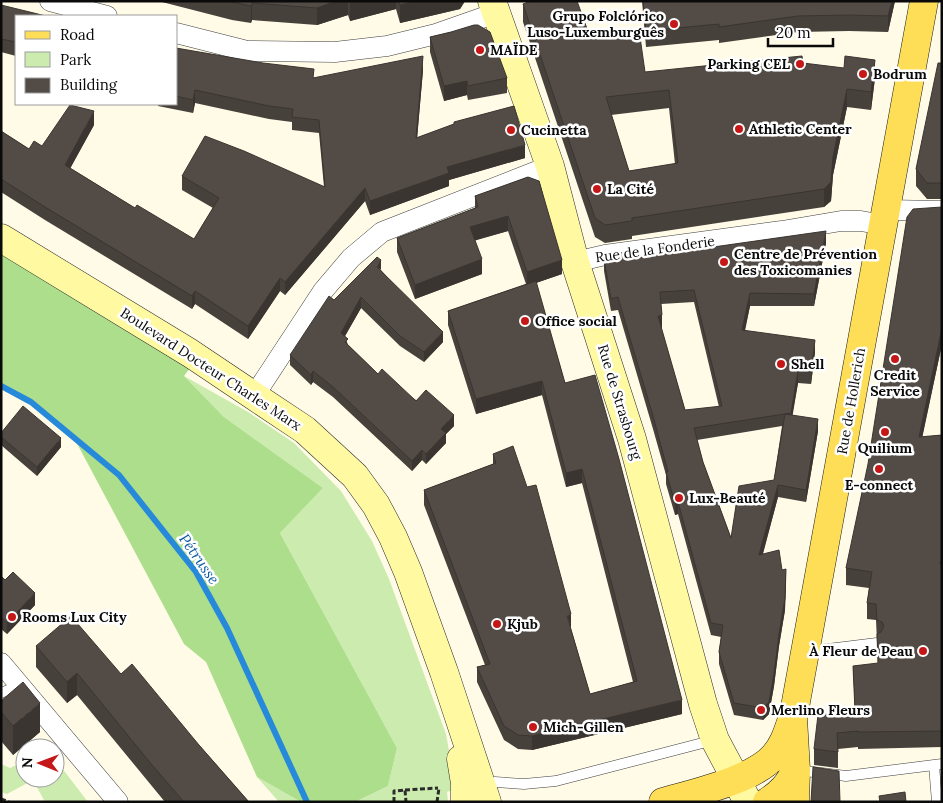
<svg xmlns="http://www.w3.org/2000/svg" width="943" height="803" viewBox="0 0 943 803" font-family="Lora,serif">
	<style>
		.green { fill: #cbecae }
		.forest { fill: #adde8c }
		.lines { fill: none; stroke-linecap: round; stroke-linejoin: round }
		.stream { stroke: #2789d9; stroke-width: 6 }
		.lane-casing { stroke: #3d3d3d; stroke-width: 11 }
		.street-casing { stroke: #3d3d3d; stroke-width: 21 }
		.secondary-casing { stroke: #2c2c2c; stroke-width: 29 }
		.primary-casing { stroke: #1b1b1b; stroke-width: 29 }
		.path { stroke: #2c2c2c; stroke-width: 3; stroke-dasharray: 5 2.5; stroke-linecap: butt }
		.lane { stroke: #fff; stroke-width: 10 }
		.street { stroke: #fff; stroke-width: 20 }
		.secondary { stroke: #fff9a2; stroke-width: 28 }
		.primary { stroke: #ffde57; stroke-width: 28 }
		.wall { fill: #47413c; fill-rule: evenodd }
		.shaded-wall { fill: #3a3531 }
		.building { fill: #534c46; stroke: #3a3531; fill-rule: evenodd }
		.poi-dot { fill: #c51717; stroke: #fff; stroke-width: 2 }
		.labels { text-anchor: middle; stroke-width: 5; stroke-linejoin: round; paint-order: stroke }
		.poi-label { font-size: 14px; font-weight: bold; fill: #0a0a0a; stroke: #fff; text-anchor: start }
		.street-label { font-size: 14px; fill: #0a0a0a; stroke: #fff }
		.water-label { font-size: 15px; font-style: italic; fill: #0a5aa5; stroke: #fff }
	</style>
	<rect width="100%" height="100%" fill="#fffbe7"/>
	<!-- green -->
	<path class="green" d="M184,376l64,36 46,31 47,48 31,50 17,38 57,155 5,28 2,28 -6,2 1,10h-93l33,-16 9,-38 -117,-215 43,-45 -99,-71z
		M55,759l33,43h-43l-12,-22 -26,14 -6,-2v-28l9,4 15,-7v17h30z
		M257,777l44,25h-22z"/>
	<!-- forest -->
	<path class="forest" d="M1,251l189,117 -6,8 40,41 99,71 -43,45 117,215 -9,38 -33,16h-54l-44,-25 -51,-115 -22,-18 -111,-208 -42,-34 -30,-16z"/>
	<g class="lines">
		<!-- stream -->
		<path class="stream" d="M1,386l30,16 88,73 77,97 31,56 80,174"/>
		<!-- lane casing -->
		<g class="lane-casing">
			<path id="lane" d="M806,651l22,-2 49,-6
				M1,693l19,-8
				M934,765l3,37
				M797,770l49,6 96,-12
				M495,782l29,2 32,-3 158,-41"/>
		</g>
		<!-- street casing -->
		<g class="street-casing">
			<path id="street" d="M50,1l57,15
				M176,33l71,18 88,1 52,-6 49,-12 60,-21
				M886,210l56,1
				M575,262l30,-7 177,-24 59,-10h20l22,4
				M254,396l69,-105 28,-33 31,-26 168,-66
				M1,663l117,139"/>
		</g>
		<!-- secondary casing -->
		<g class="secondary-casing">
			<path id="secondary" d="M492,1l58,165 25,96 57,177 71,265 12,36 33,62
				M1,238l189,115 64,43 51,34 50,46 21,29 17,32 15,35 36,100 43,130
				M461,759l4,24v19"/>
		</g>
		<!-- primary casing -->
		<g class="primary-casing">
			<path id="primary" d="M663,802c31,-9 90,-22 111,-46 9,-10 13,-22 17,-34
				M767,802c14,-9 21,-17 29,-32
				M795,802l1,-32 -3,-52 131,-717"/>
		</g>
		<!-- path -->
		<path class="path" d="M405,790l33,-2
			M1,799l8,3
			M394,802v-11l11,-1 1,12
			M437,802l2,-14"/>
		<!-- lane -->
		<use href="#lane" class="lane"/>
		<!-- street -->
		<use href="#street" class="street"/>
		<!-- secondary -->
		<use href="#secondary" class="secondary"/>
		<!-- primary -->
		<use href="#primary" class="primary"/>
	</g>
	<!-- wall -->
	<path class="wall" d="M158,1h307l-5,8 -60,14 -4,-14 -46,12 -2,-6 -31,10 -65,-5 -1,3 -19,-3z
		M642,1h253l-7,31 -39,-1 -51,1 -79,11v-3l-73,7z
		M523,4l67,33 55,35 158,-9 72,15 -4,32 -24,-3 -14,68 -2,26 -7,6 -192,29v3l-27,4 -10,-6 -72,-215zM669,108l6,56 -46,7 -18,-56z
		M1,5l15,11v40l-15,-4z
		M451,32l56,46v15l-39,7 -1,-5 -23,6 -14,-49v-15z
		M176,48l138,30 109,-8 -6,68 37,-14v-2l71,36 -76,22v6l-79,29 -5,-14 -80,94 -5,-4 -32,48 -53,-35 -3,5 -147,-89 -44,-28v-61l28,18 13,-3 52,-21 -24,43 65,40 59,31 19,-31 -31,-18v-14l142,11 -5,-54 -27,-3v-8l-23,-3 -74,-16 -2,10 -35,-7v-2h18z
		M942,63v136h-15l-11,-13v-17z
		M528,177l34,97 -26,9 29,100 117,331 -150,36 -14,-1 -14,-9 -27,-58v-15l8,-2 -61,-160v-15l69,-26v-10l78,175 19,65 43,-12 -51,-199 -16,4 -24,-92 -66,19 -28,-89v-14l78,-27 -18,-53 -33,9 7,34 -67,25 -18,-47v-14l78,-30v-12z
		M942,207v137l-20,93 20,-2v312l-84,2v-2l-20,2v19l-24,-3v-16l41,-38 -2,-45 25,-2 -2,-44 -9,-1v-16l2,-15 -23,-3v-17z
		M826,243l-12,63h-64l-5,25 70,21 -4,32 -13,-1 -6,32 26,16 -12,71 -28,-5 -15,57 19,16 4,11 -1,29 -6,36 -5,40 -5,28 -6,6 -29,-5 -15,-51v-12l2,-15 -10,-2 -33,-121 -3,1 -9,-31v-9l-13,-46 -35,-119 -7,1 -7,-40v-12l32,-1zM694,302l25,105 -34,3 -24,-82h1l-1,-24zM782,426l-8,54 -43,58 -28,-76 -6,-22z
		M381,270l62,72 -19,20 -24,-16 -39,-38 -16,28 3,9 30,29 76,52 -8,8v9l-20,21 -4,-4 -10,11 -79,-74 -20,-15 -2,3 -21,-20v-10l44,-55z
		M1,433l60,14 -24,29 -36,-31z
		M1,576l34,29 -28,29 -6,-5z
		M36,646l85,28 78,71 50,57h-84l-88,-107 -10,8 -31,-36z
		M1,701l39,31 -27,23 -12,-14z"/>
	<!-- shaded-wall -->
	<path class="shaded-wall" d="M336,1h12v14l-31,10v-17z
		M358,1h38v8l-46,12v-18z
		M416,1h49l-5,8 -60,14v-18z
		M892,1h3l-7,31v-16z
		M252,3v17l-1,3v-17z
		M423,56v14l-7,81v-13z
		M875,60v18l-4,32v-18z
		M467,81v14l-23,6v-15z
		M847,89v18l-14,68 -2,26 -7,6v-18l9,-32z
		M195,90v13l-2,10v-13z
		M94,111v14l-29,53v-13z
		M525,145v13l-76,22v6l-79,29v-14l77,-34z
		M365,188v13l-80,94v-13z
		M508,216v15l-38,11v-15z
		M826,231v12l-12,63v-12z
		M482,259v15l-67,25v-14z
		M381,260v10l-4,-3z
		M562,260v14l-35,12v-14z
		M280,278v13l-32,48v-13z
		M195,291v13l-3,5v-13z
		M750,293v13l-8,36v-12z
		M361,297v11l-20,35v-10z
		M662,315v13l-4,1v-13z
		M942,328v16l-23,109v-16z
		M443,332v10l-19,20v-10z
		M815,340v12l-4,32v-12z
		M313,371v11l-2,3v-10z
		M798,371v12l-7,42v-12z
		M542,381v14l-66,19v-15z
		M454,415v11l-8,8v9l-20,21v-10l15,-25z
		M818,419v12l-12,71v-12z
		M61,438v9l-24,29v-9z
		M422,450v10l-10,11v-10z
		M582,469v14l-16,4v-14z
		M778,485v12l-19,70v-12z
		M678,502v12l-3,1v-12z
		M786,569l-1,41 -6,36 -5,40 -5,28 -6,6v-12z
		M35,593v12l-28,29v-11z
		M571,614v15l-4,-13z
		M77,673v22l-10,8v-21z
		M682,700v14l-150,36v-14z
		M40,703v29l-27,23v-29z"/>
	<!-- building -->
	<path class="building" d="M227,1h109l-19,7 -65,-5 -1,3z
		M349,1h9l-8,2z
		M399,1h17l-16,4z
		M531,1h46l13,36 49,-7 6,42 157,-16 1,7 41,5 1,-12 30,4 -4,32 -24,-3 -14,68 -2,25 -7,7 -192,29v3l-27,4 -10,-7 -72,-214zM669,90l9,73 -49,8 -23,-74z
		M643,1h249l-4,15 -39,-1 -51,1 -79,11v-3l-73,7z
		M1,5l45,11h-30v26l-15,-3z
		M474,25h4l12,7 17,46 -39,8 -1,-5 -23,5 -14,-49 21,-5z
		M176,48l87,15 51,6 -1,9 110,-22 -7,82 38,-14v-2l60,-16 11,39 -78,22 2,6 -79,28 -5,-13 -80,94 -5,-4 -32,48 -53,-35 -3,5 -147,-89 -44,-28v-48l28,18 5,-8 8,5 28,-41 24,6 -29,54 70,43 2,-3 57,34 25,-41 -37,-22 23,-40 39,15 81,36 -6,-67 -27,-3 1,-8 -24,-3 -74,-16 -2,10 -17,-4z
		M938,63h4v120h-15l-11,-14z
		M528,177l11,4 23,79 -35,12 -19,-56 -38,11 12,32 -67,26 -18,-47 81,-31 -3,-11z
		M942,207v121l-23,109 23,-2v122l-2,7h2v167l-84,1v-1l-21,2 1,19 -24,-3 4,-34 37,-4 -2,-45 25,-3 -1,-29 4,-2 3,-6 -2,-4 -5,-2 -1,-16 -9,-1 5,-31 -26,-4 22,-104 39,-247 6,-8z
		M826,231l-12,63 -64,-1 -8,37 73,10 -4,32 -13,-1 -7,42 -97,15 9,34 28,76 8,-52 35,-6 11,-66 33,5 -12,71 -28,-5 -19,70 20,-5 3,20 4,-1 -1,29 -6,36 -5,40 -5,28 -6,6 -29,-5 -15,-51 4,-27 -12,-2 -33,-121 -3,1 -9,-31h2l-15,-56 -29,-98 -6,-21 -7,2 -7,-40 2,-4 29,-4 1,7zM694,290l28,116 -37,4 -27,-94 4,-1 -2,-23z
		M377,257l4,3 -4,7 66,65 -19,20 -24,-16 -39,-39 -20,36 7,6 -3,3 33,32 4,-5 34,32 10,-11 28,25 -13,14 5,4 -20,21 -4,-4 -10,11 -79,-74 -20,-16 -2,4 -21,-20 39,-59 5,4z
		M536,281l29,102 30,-8 24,84 63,241 -150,36 -14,-1 -14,-9 -27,-59 13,-3 -66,-174 72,-27 -3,-9 20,-8 14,41 9,-2 35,129 -4,2 23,78 47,-13 -55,-212 -16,4 -24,-92 -66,18 -28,-88z
		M23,406l38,32 -24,29 -36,-30v-4z
		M13,572l22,21 -28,30 -6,-6v-41l4,4z
		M71,616l50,58 11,-10 67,81 50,57h-65l-32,-37 -75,-92 -10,9 -31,-36z
		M23,682l17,21 -27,23 -12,-14v-11z
		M813,767l26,4 1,31h-29z
		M905,792l1,10h-26l-1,-6z"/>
	<!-- markers -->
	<g class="poi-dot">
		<circle cx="674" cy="24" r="5"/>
		<circle cx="480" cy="50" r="5"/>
		<circle cx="800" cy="64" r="5"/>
		<circle cx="863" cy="74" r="5"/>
		<circle cx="739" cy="129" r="5"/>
		<circle cx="511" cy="130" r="5"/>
		<circle cx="597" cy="189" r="5"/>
		<circle cx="724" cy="262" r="5"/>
		<circle cx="525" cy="321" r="5"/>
		<circle cx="895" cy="359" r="5"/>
		<circle cx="781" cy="364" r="5"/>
		<circle cx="885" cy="432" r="5"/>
		<circle cx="879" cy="469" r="5"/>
		<circle cx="679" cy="498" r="5"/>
		<circle cx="12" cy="617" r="5"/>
		<circle cx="497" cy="624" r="5"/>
		<circle cx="923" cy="651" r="5"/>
		<circle cx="761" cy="710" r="5"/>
		<circle cx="533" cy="727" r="5"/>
	</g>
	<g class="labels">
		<!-- poi labels -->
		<g class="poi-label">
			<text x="664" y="21" text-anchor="end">Grupo Folclórico<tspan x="664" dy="16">Luso-Luxemburguês</tspan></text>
			<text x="490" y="55">MAÏDE</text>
			<text x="790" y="69" text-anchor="end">Parking CEL</text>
			<text x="873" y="79">Bodrum</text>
			<text x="749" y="134">Athletic Center</text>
			<text x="521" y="135">Cucinetta</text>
			<text x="607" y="194">La Cité</text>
			<text x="734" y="259">Centre de Prévention<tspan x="734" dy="16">des Toxicomanies</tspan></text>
			<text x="535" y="326">Office social</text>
			<text x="791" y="369">Shell</text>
			<text x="895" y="380" text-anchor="middle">Credit<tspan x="895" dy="16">Service</tspan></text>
			<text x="885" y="453" text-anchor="middle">Quilium</text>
			<text x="879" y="490" text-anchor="middle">E-connect</text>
			<text x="689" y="503">Lux-Beauté</text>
			<text x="22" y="622">Rooms Lux City</text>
			<text x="507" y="629">Kjub</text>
			<text x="913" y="656" text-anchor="end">À Fleur de Peau</text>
			<text x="771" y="715">Merlino Fleurs</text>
			<text x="543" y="732">Mich-Gillen</text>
		</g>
		<!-- street labels -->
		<g class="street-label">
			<text transform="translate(655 249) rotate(-8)" y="5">Rue de la Fonderie</text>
			<text transform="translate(211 369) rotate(33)" y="5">Boulevard Docteur Charles Marx</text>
			<text transform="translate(851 401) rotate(-80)" y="5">Rue de Hollerich</text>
			<text transform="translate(620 402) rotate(73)" y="5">Rue de Strasbourg</text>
		</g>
		<!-- water labels -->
		<g class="water-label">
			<text transform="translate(199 559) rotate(55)" y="5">Pétrusse</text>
		</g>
	</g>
	<!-- border -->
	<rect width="943" height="803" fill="none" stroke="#0a0a0a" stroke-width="5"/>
	<!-- legend -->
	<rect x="15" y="15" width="162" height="90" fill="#ffffff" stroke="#9d9d9d"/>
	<rect x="25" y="31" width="25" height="8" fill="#ffde57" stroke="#9d9d9d"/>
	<text x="60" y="40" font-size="15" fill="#0a0a0a">Road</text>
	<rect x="25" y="52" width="25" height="15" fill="#cbecae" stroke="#9d9d9d"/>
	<text x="60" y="65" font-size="15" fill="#0a0a0a">Park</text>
	<rect x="25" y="78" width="25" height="15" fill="#534c46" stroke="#9d9d9d"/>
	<text x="60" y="90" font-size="15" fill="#0a0a0a">Building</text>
	<!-- north arrow -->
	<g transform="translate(40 763) rotate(271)"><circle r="24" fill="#ffffff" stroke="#9d9d9d"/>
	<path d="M0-4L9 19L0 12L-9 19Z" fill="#c51717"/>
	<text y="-8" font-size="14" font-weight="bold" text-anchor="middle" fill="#0a0a0a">N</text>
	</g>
	<!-- scale -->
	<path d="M768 38v8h65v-8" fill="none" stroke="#0a0a0a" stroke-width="2.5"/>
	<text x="776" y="38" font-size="15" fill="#0a0a0a" stroke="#ffffff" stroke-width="4" paint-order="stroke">20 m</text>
</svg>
